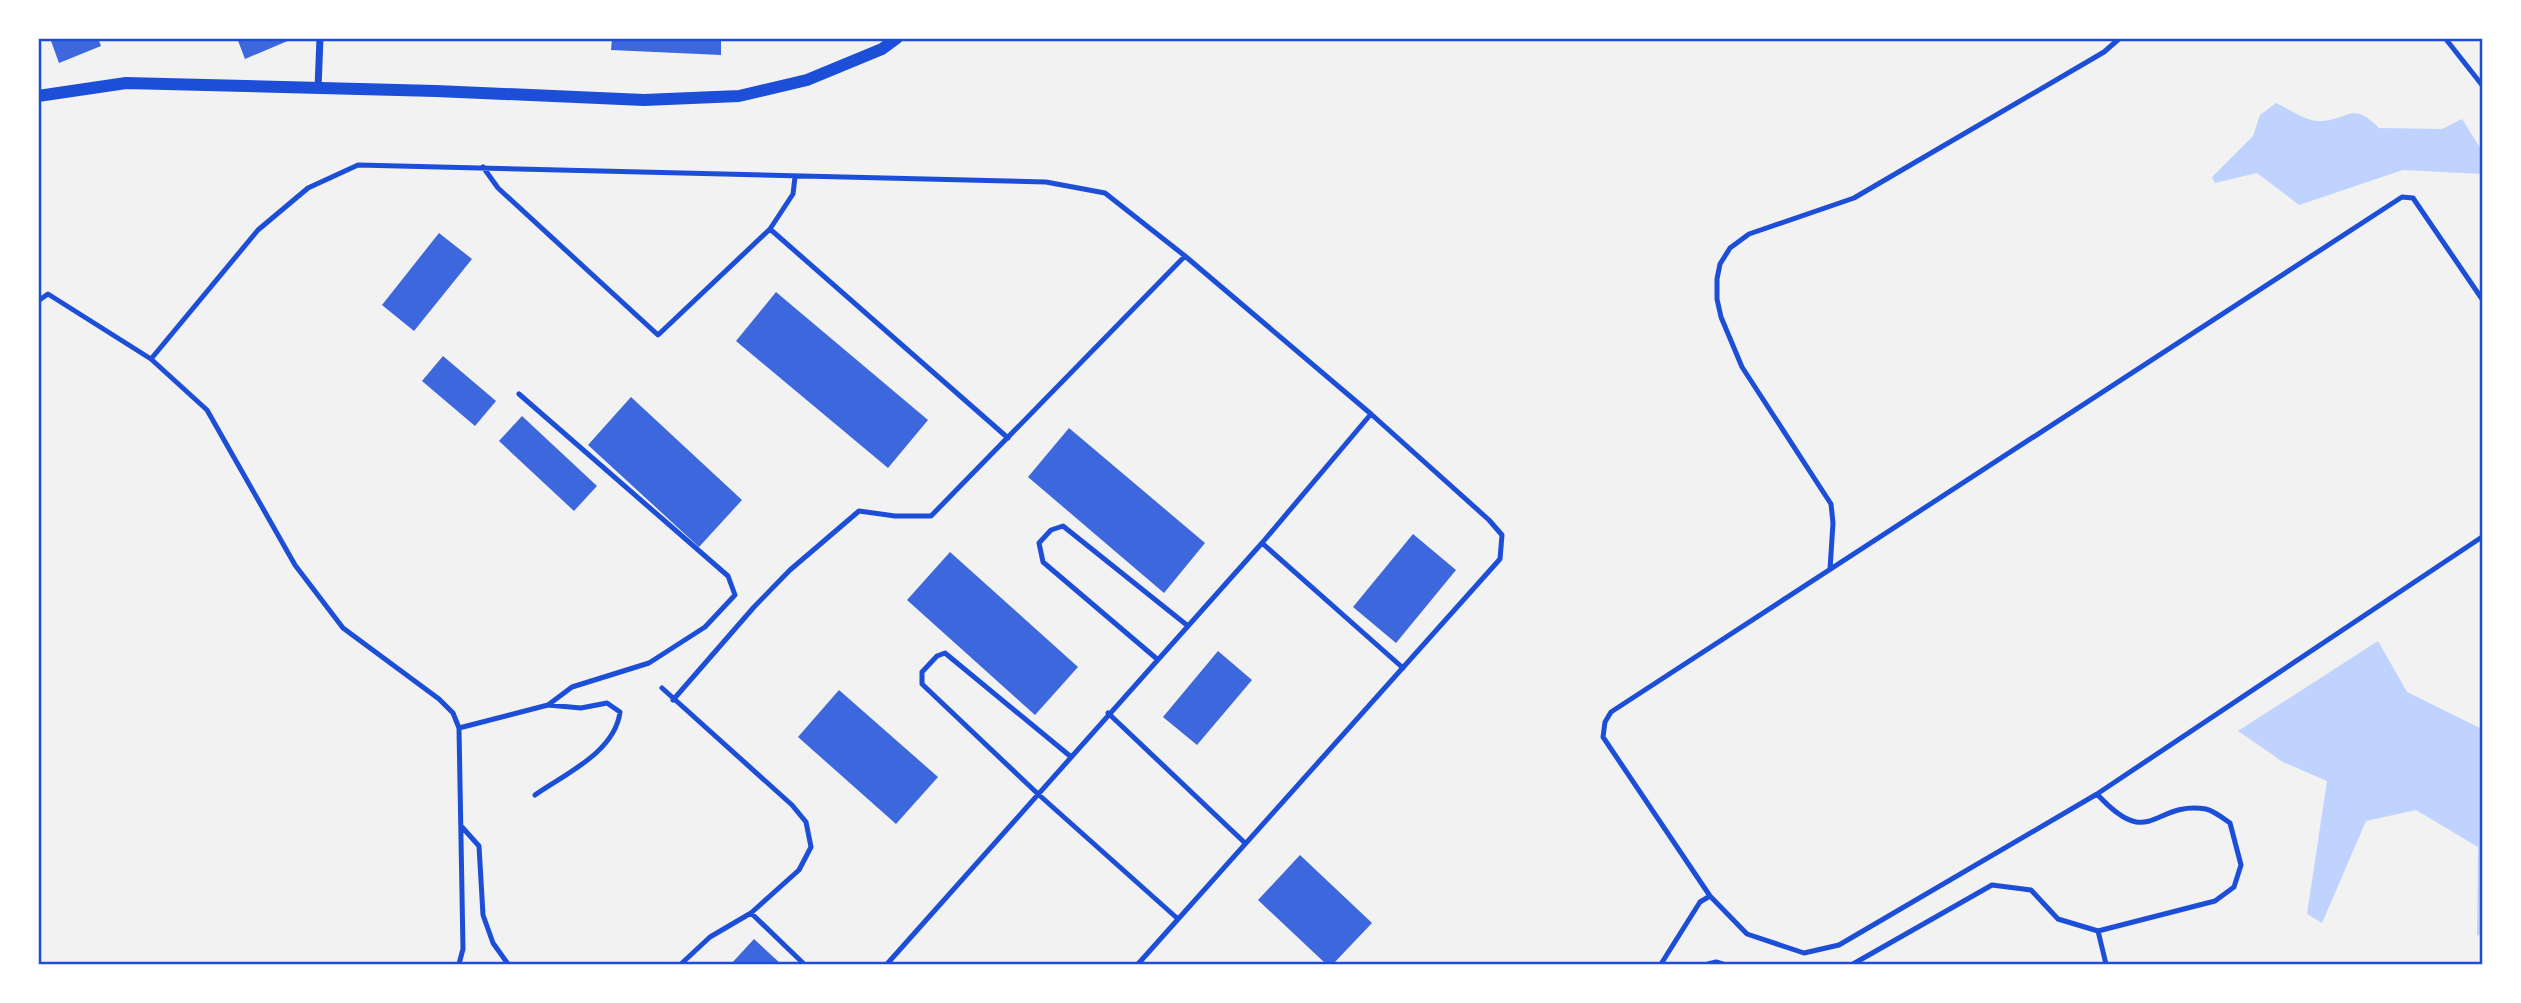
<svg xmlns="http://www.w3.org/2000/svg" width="2521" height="1003" viewBox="0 0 2521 1003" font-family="Raleway,sans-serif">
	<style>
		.water { fill: #bfd3fe }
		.building { fill: #3d67dc }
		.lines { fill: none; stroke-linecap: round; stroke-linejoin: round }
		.service { stroke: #1d4ed8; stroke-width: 5 }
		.minor { stroke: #1d4ed8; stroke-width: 7 }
		.tertiary { stroke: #1d4ed8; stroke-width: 12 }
		.neatline { fill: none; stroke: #1d4ed8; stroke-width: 2.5 }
	</style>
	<rect width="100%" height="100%" fill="#f2f2f2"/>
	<!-- water -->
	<path class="water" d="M2276,103c11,5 29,17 41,18 32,1 33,-22 62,7l63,1 20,-10 20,32v23l-79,-4 -104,35 -42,-32 -42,10 -3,-6 41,-41 7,-21z
		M2378,641l29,51 75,37v205l-5,2 1,-89 -62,-37 -50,11 -44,102 -15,-9 20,-133 -44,-19 -45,-31z"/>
	<!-- building -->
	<path class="building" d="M50,38h48l3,8 -42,17z
		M237,38h53v2l-45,19z
		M612,38h109v17l-110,-5z
		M439,233l33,26 -58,72 -32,-26z
		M776,292l152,128 -40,48 -152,-127z
		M443,356l53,45 -21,25 -53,-45z
		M631,397l111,103 -43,47 -111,-102z
		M522,416l75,70 -23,25 -75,-70z
		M1069,428l136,115 -41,50 -136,-116z
		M1413,534l43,36 -60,73 -43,-36z
		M950,552l128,115 -43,48 -128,-115z
		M1218,651l34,29 -55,65 -34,-28z
		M839,690l99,87 -42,47 -98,-87z
		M1300,855l72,68 -39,41h-7l-68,-64z
		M754,939l27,25h-50z"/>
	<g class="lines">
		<!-- service -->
		<path class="service" d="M2445,38l37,47
			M483,167l15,21 160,147 112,-106 23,-35 2,-17
			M770,229l238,209
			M38,301l10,-7 103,65 56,51 88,155 48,63 96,71 14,14 6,15 4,221 -4,15
			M151,359l107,-129 50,-42 50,-23 688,17 59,11 80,63 186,158 118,106 13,15 -2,24 -362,405
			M1262,543l141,125
			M1830,569l3,-46 -2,-19 -89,-137 -21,-50 -4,-18v-20l3,-15 10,-16 19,-14 105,-36 250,-146 16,-14
			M1157,659l-114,-97 -4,-19 12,-13 12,-4 125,100
			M662,688l130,117 14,17 5,25 -12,23 -48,43 -41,24 -29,27
			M673,700l81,-93 36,-37 69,-59 36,5h36l254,-260
			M1108,713l137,130
			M459,728l89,-23 24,-18 77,-24 56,-36 30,-32 -7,-19 -209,-182
			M1070,756l-125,-103 -8,3 -15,16v12l116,110 140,125
			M2097,794l-258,151 -35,8 -57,-19 -37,-38 -107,-159 2,-15 6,-10 791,-515 11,1 69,101
			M535,795c30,-21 80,-43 85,-83l-13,-9 -26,5 -33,-3
			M462,827l17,19 4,69 10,28 15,21
			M751,913l53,51
			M887,964l375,-421 109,-129
			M1661,964l39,-62 10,-6
			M1708,964l8,-2 7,2
			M1853,964l139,-79 39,5 27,29 40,12
			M2106,964l-8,-33 117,-30 19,-14 7,-22 -11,-42c-7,-5 -16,-12 -24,-14 -53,-9 -55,44 -109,-15l385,-257"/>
		<!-- minor -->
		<path class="minor" d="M318,88l2,-50"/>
		<!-- tertiary -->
		<path class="tertiary" d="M38,96l88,-13 310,8 208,9 95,-4 68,-16 75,-31 15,-11"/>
	</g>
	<!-- border -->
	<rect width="2521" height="1003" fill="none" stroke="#ffffff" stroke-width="80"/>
	<rect x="40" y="40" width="2441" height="923" class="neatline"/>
</svg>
